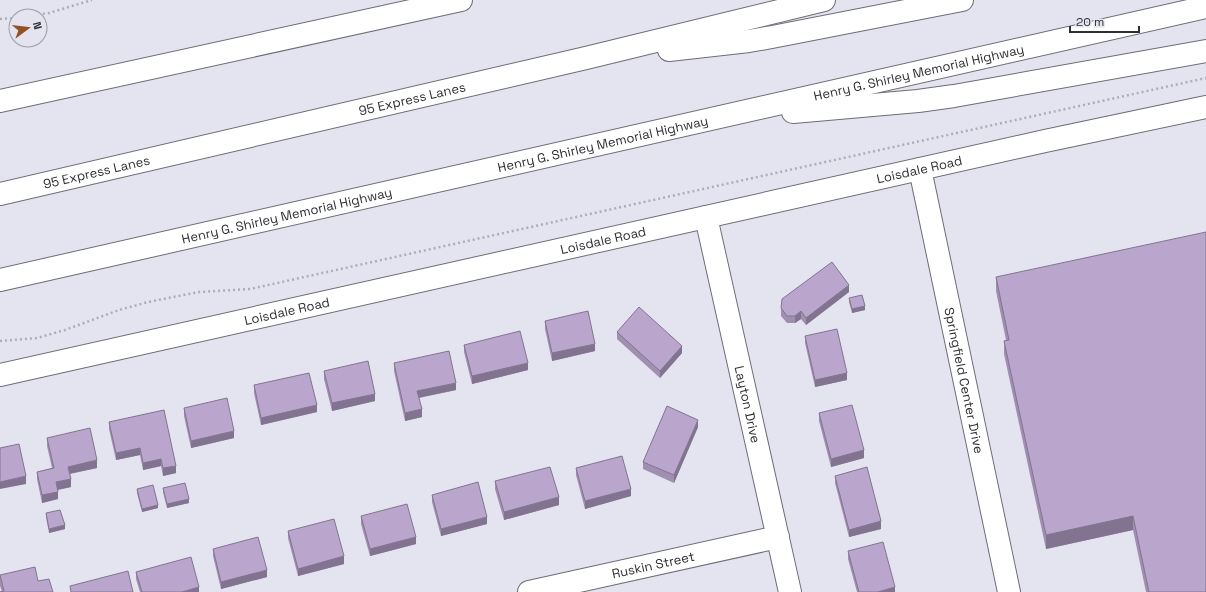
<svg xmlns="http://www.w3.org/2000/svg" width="1206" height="592" viewBox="0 0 1206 592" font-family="'Space Grotesk',sans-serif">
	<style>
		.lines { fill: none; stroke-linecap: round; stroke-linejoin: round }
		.minor-casing { stroke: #6c6d77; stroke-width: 24 }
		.secondary-casing { stroke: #6c6d77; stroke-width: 24 }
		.motorway-casing { stroke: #6c6d77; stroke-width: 24 }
		.path { stroke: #acadb6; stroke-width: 2.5; stroke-dasharray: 2 3; stroke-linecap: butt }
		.minor { stroke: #fff; stroke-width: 22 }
		.secondary { stroke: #fff; stroke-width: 22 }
		.motorway { stroke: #fff; stroke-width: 22 }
		.wall { fill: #a08fb0 }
		.shaded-wall { fill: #827490 }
		.building { fill: #baa6cd; stroke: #827490 }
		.labels { text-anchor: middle; stroke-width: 3; stroke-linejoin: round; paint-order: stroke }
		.street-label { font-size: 13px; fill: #2f2f33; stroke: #e3e4ef }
	</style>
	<rect width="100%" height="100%" fill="#e3e4ef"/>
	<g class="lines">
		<!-- minor casing -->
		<g class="minor-casing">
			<g id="minor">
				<path id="s1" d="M920,169l89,423"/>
				<path id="s2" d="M706,217l84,375"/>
				<path id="s3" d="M529,592l249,-55"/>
			</g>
		</g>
		<!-- secondary casing -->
		<g class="secondary-casing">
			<g id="secondary">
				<path id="s4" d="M0,375l1045,-234 161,-34"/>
			</g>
		</g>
		<!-- motorway casing -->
		<g class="motorway-casing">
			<g id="motorway">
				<path d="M669,50l80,-9 23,-4 190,-37"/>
				<path d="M0,101l461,-101"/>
				<path d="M793,112l125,-11 36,-5 252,-45"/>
				<path id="s5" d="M0,194l586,-136 238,-58"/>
				<path id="s6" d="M0,280l1206,-273"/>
			</g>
		</g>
		<!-- path -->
		<path class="path" d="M28,16l21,-3 43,-13
			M0,19l16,-1
			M0,341l37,-3 28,-8 54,-20 29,-8 51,-10 51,-3 956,-211"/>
		<!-- minor -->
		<use href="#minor" class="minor"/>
		<!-- secondary -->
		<use href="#secondary" class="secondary"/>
		<!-- motorway -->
		<use href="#motorway" class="motorway"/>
	</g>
	<!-- wall -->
	<path class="wall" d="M996,277l210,315h-60l-13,-62 -87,19 -42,-195v-13l2,-1 -10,-49z
		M849,292l-43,33 -5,-6 -6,4h-8l-6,-7v-8z
		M849,298l16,12 -13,3 -3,-11z
		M545,321l50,30 -43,10 -7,-32z
		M617,332l65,21 -22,25 -43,-39z
		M805,336l42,44 -32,7 -10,-44z
		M464,345l64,25 -56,14 -8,-32z
		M394,363l62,27 -37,8 3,19 -17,4 -11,-50z
		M324,371l51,30 -43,10 -8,-32z
		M254,385l63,27 -56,13 -7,-32z
		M184,408l50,30 -43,10 -7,-32z
		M164,410l12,63 -13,3 -2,-10 -18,4 -3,-15 -24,5 -7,-31v-7z
		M819,413l45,45 -33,9 -12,-46z
		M698,427l-24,56 -31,-14v-7z
		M47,438l50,30 -27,6 1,13 -13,3v9l-16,4 -5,-24v-7l15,-4 -5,-22z
		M576,468l55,28 -46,13 -9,-34z
		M835,476l46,53 -32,8 -14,-54z
		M495,481l64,24 -55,15 -9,-31z
		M163,488l26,15 -22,5 -4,-16z
		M137,489l21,19 -16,4 -5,-19z
		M432,495l55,29 -46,12 -9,-34z
		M46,513l19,16 -16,4 -3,-16z
		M361,516l55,28 -46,12 -9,-32z
		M288,531l56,33 -46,12 -10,-38z
		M213,549l54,28 -46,12 -8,-33z
		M848,551l47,41h-38l-9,-33z
		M136,572l63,20h-59l-4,-13z
		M0,575l38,6 -36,11 -2,-6z"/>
	<!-- shaded-wall -->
	<path class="shaded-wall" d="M849,285v7l-43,33v-7z
		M865,306v4l-13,3v-4z
		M801,311v8l-6,4v-7z
		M595,344v7l-43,10v-8z
		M682,346v7l-22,25v-7z
		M528,363v7l-56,14v-8z
		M847,373v7l-32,7v-7z
		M456,383v7l-39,8v-7z
		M375,394v7l-43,10v-8z
		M317,405v7l-56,13v-7z
		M422,409v8l-17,4v-8z
		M698,420v7l-24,56v-8z
		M234,431v7l-43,10v-7z
		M140,448v7l-24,5v-7z
		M864,450v8l-33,9v-8z
		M161,459v7l-18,4v-7z
		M97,460v8l-29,6v-7z
		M176,466v7l-13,3v-8z
		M26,476v8l-26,5v-7z
		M71,479v8l-15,3v-8z
		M631,489v7l-46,13v-8z
		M58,492v7l-16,4v-8z
		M559,497v8l-55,15v-8z
		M189,499v4l-22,5v-4z
		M158,505v3l-16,4v-3z
		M1133,516v14l-87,19v-14z
		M487,517v7l-46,12v-7z
		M881,521v8l-32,8v-7z
		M65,525v4l-16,4v-4z
		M416,537v7l-46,12v-7z
		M344,556v8l-46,12v-7z
		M267,570v7l-46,12v-7z
		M199,587v5h-17z
		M895,587v5h-17z"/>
	<!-- building -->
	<path class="building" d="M1206,232v360h-57l-16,-76 -87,19 -42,-194 5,-1 -13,-63z
		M832,262l17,23 -43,33 -5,-7 -6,5h-8l-6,-8 1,-9z
		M862,295l3,11 -13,3 -3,-11z
		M639,307l43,39 -22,25 -43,-39z
		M588,311l7,33 -43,9 -7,-32z
		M837,329l10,44 -32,7 -10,-44z
		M520,331l8,32 -56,13 -8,-31z
		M449,351l7,32 -39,8 5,18 -17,4 -11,-50z
		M368,361l7,33 -43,9 -8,-32z
		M309,373l8,32 -56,13 -7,-33z
		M227,398l7,33 -43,10 -7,-33z
		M852,405l12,45 -33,9 -12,-46z
		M667,406l31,14 -24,55 -31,-13z
		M164,410l12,56 -13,2 -2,-9 -18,4 -3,-15 -24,5 -7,-31z
		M90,428l7,32 -29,7 3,12 -15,3 2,10 -16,3 -5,-23 17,-4 -7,-30z
		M19,444l7,32 -26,6v-34z
		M622,456l9,33 -46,12 -9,-33z
		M550,467l9,30 -55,15 -9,-31z
		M867,467l14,54 -32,9 -14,-54z
		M478,482l9,35 -46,12 -9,-34z
		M185,483l4,16 -22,5 -4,-16z
		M153,485l5,20 -16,4 -5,-20z
		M407,504l9,33 -46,12 -9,-33z
		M60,510l5,15 -16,4 -3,-16z
		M334,519l10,37 -46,13 -10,-38z
		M258,537l9,33 -46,12 -8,-33z
		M883,542l12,45 -17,5h-19l-11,-41z
		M191,557l8,30 -17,5h-40l-6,-20z
		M35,567l3,14 11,-2 4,13h-53l4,-1 -4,-16z
		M128,571l5,21h-62l-1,-6z"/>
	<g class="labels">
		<!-- street labels -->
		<g class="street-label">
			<text dy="5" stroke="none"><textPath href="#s6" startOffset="942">Henry G. Shirley Memorial Highway</textPath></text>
			<text dy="5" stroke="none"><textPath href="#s5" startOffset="423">95 Express Lanes</textPath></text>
			<text dy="5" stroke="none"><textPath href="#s6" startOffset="618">Henry G. Shirley Memorial Highway</textPath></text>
			<text dy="5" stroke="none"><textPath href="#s4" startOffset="942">Loisdale Road</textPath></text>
			<text dy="5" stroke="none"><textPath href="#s5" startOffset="99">95 Express Lanes</textPath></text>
			<text dy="5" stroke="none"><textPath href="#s6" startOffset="294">Henry G. Shirley Memorial Highway</textPath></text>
			<text dy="5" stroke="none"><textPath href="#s4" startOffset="618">Loisdale Road</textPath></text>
			<text dy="5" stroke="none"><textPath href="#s4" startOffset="294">Loisdale Road</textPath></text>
			<text dy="5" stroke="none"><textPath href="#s1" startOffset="216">Springfield Center Drive</textPath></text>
			<text dy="5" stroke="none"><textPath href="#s2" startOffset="192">Layton Drive</textPath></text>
			<text dy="5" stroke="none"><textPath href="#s3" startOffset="127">Ruskin Street</textPath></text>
		</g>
	</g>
	<!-- north arrow -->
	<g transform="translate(28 28) rotate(75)"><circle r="19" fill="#e3e4ef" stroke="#9b9ca4"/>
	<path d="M0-3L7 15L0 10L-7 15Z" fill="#945121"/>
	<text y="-6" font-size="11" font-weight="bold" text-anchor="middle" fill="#2f2f33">N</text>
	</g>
	<!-- scale -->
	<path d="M1070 26v6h69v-6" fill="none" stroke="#2f2f33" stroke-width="2"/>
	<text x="1076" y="26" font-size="12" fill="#2f2f33" stroke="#e3e4ef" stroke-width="3" paint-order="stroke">20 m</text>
</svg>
